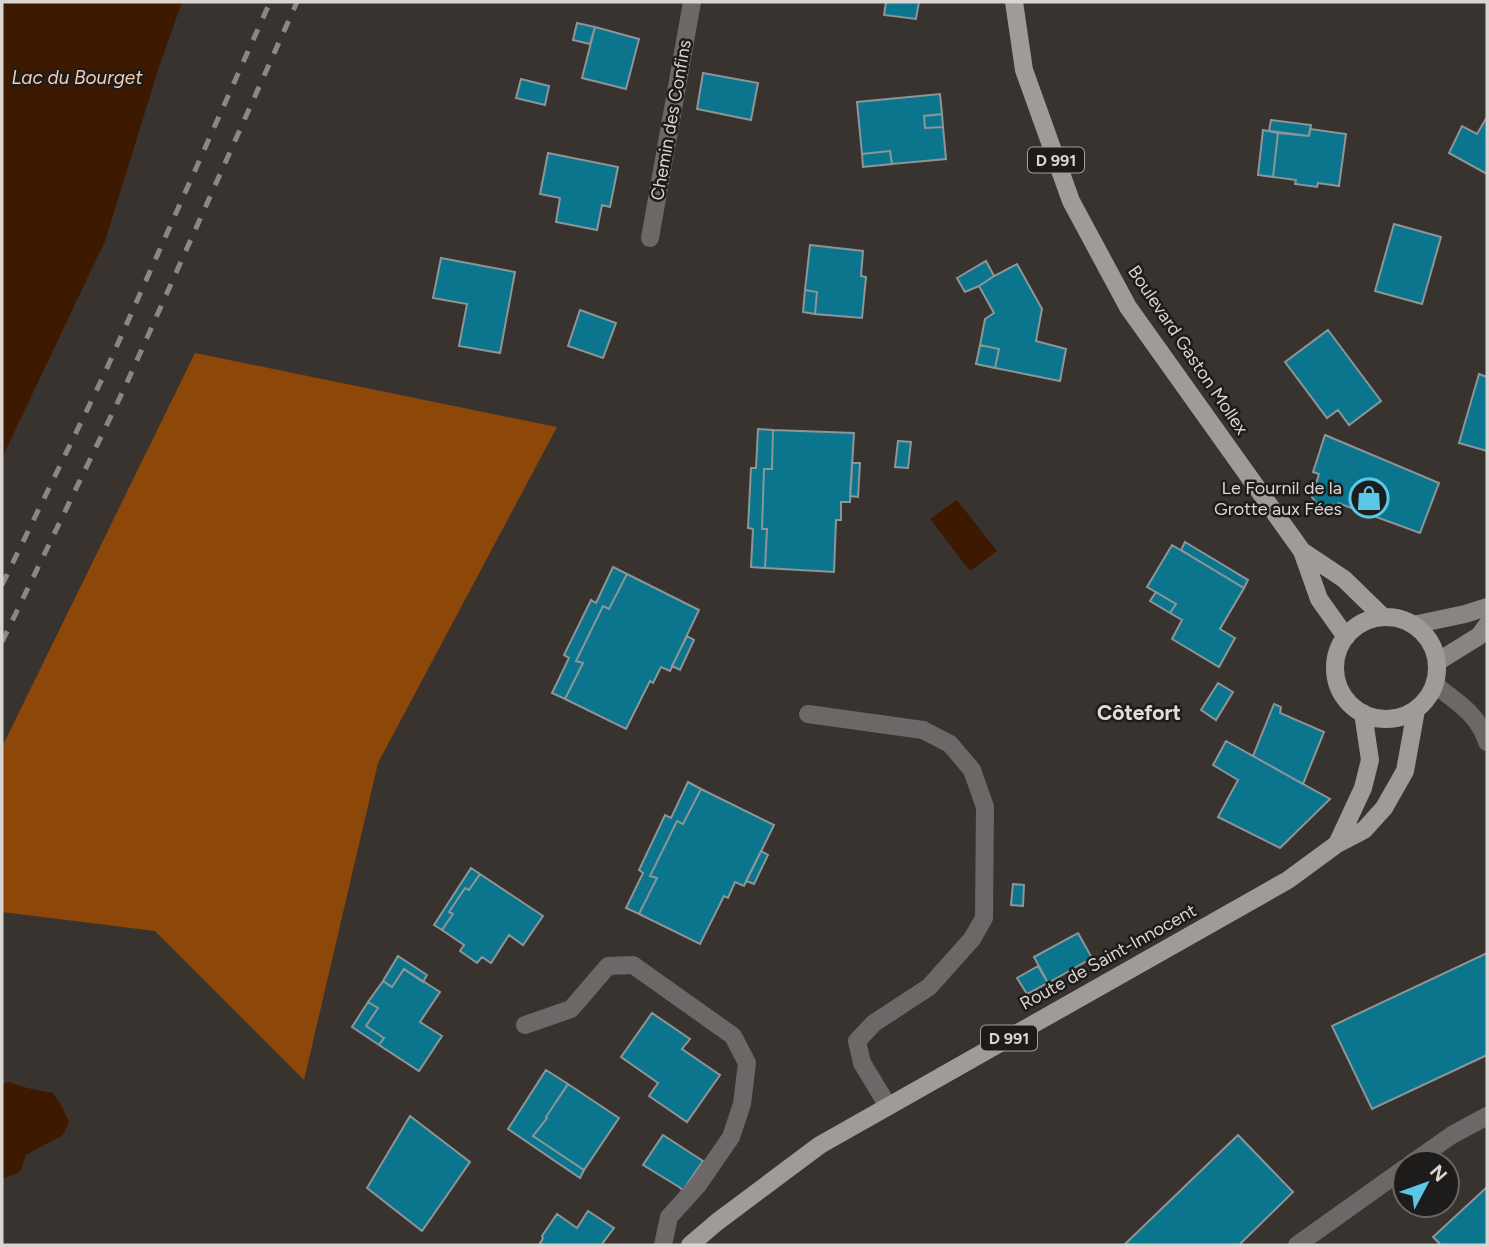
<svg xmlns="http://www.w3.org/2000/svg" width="1489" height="1247" viewBox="0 0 1489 1247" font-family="Figtree,sans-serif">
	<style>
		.forest { fill: #8d4708 }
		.water { fill: #3d1900 }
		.building { fill: #0b758e; stroke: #8d9597; stroke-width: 2 }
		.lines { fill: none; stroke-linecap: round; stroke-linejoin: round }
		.lane { stroke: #6b6867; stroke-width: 18 }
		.street { stroke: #6b6867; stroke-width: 18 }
		.secondary { stroke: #898582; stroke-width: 18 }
		.primary { stroke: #a09b98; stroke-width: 18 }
		.rail { stroke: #8c8784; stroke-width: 5; stroke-dasharray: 12 12; stroke-linecap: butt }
		.labels { text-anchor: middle; stroke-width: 5; stroke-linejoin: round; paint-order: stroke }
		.shield { fill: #1e1c1a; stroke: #a19e9c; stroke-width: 2 }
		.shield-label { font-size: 16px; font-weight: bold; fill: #d9d5d3 }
		.street-label { font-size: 18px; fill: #d9d5d3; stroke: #1e1c1a }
		.poi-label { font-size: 18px; fill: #d9d5d3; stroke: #1e1c1a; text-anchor: end }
		.water-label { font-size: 19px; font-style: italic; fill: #f6cdb3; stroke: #1e1c1a }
		.quarter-label { font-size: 21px; font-weight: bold; fill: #e2dbd7; stroke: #1e1c1a }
	</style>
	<rect width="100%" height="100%" fill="#393330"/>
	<!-- forest -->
	<path class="forest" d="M195,353l362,74 -179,336 -74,317 -149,-149 -153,-19v-165z"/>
	<!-- water -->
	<path class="water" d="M2,2h180l-23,65 -54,174 -103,217z
		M957,500l40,51 -27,20 -40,-52z
		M9,1082l18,6 26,5 8,12 8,17 -6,13 -37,20 -6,17 -18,7v-94z"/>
	<!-- building -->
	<path class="building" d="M886,2h33l-3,17 -32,-4z
		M577,23l18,4 -5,17 -17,-4z
		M595,27l44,12 -13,50 -44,-11z
		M703,73l55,10 -7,37 -54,-11z
		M521,79l28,7 -4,19 -29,-7z
		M940,94l2,20 -18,2 1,12 18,-1 3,32 -54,5 -2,-13 -28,3 -5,-52z
		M942,114l1,13 -18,1 -1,-12z
		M1487,117v57l-38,-21 13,-27 15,8z
		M1271,120l40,5 -2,11 -40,-5z
		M1310,129l36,5 -7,52 -21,-3 -1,4 -22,-3 1,-4 -23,-3 5,-44 31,3z
		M1263,130l15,3 -5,44 -15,-2z
		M890,151l2,13 -29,3 -1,-13z
		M548,153l70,14 -8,40 -8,-2 -5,25 -41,-8 4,-24 -20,-4z
		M1394,224l47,13 -19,67 -47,-13z
		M810,245l53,6 -2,25 5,1 -4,41 -47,-4 2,-22 -12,-2z
		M441,258l74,14 -15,81 -41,-7 8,-42 -34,-6z
		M986,261l8,15 -15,10 -14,6 -8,-14z
		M1017,264l25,45 -6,32 30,8 -6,32 -65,-13 4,-19 -19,-4 5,-26 9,-6 -15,-27 15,-10z
		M805,290l12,2 -2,22 -12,-2z
		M580,310l36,13 -13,35 -35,-12z
		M1328,330l53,71 -32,24 -11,-15 -11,8 -42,-56z
		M980,345l19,4 -4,19 -19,-4z
		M1479,374l8,3v74l-28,-8z
		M758,429l15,1 -1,39h-8l-2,60h5l-2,39 -14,-1 2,-38 -5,-1 3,-60h5z
		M773,430l81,3 -4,69h-9v18h-5l-2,52 -69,-4 2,-39h-5l2,-60h8z
		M1325,435l114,48 -19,50 -82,-30 -2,7 -19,-6 -5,-7 7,-23 -6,-2z
		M898,441l13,1 -3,26 -13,-1z
		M852,463h8l-2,34 -8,-1z
		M1185,542l63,38 -4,8 -63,-38z
		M1172,545l72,43 -24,41 15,9 -16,29 -47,-28 10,-19 -12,-7 6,-9 -29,-17z
		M613,567l14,7 -18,35 -6,-3 -27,55 7,2 -18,36 -13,-6 17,-35 -5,-3 27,-55 5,3z
		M627,574l72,36 -29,61 -9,-4 -8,16 -3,-2 -24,48 -61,-30 18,-36 -7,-2 27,-55 6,3z
		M1156,592l20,12 -6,9 -20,-12z
		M687,636l7,4 -14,30 -8,-4z
		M1218,683l15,9 -17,28 -15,-10z
		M1274,704l7,3 -1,6 44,19 -21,52 -50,-28z
		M1226,741l104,58 -50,49 -62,-31 20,-37 -25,-15z
		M688,782l13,7 -18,35 -6,-3 -27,55 7,2 -18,36 -13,-6 17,-35 -4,-3 26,-55 6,3z
		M701,789l73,36 -30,61 -9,-4 -7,16 -4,-2 -24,48 -61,-30 18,-36 -7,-2 27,-55 6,3z
		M761,851l7,4 -14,29 -8,-3z
		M471,868l9,6 -11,16 -4,-2 -16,24 4,2 -11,16 -8,-5z
		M480,874l63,42 -20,29 -14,-10 -18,28 -9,-6 -5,6 -17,-12 4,-6 -22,-15 11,-16 -4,-2 16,-24 4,2z
		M1013,884l11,1 -1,21 -12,-1z
		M1078,933l14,25 -44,25 -14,-26z
		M1487,953v102l-115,54 -40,-83z
		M398,956l29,19 -4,7 -19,-13 -12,18 -9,-6z
		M1038,966l10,17 -21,11 -10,-16z
		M404,969l36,23 -20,30 22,14 -23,35 -40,-26 5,-7 -18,-12 12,-18 -10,-6 15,-21 9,6z
		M368,1002l10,6 -12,18 18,12 -5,7 -27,-18z
		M652,1013l38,26 -8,10 38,26 -33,47 -38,-26 9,-13 -37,-26z
		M546,1070l22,14 -22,33 1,1 -14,18 51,34 -4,8 -72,-49z
		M568,1084l51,34 -35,52 -51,-34 14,-18 -1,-1z
		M410,1116l60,46 -48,69 -55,-43z
		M663,1135l40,26 -20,29 -4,-3 -36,-22z
		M1238,1135l55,57 -54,53h-115z
		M1487,1187v58h-46l-8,-8z
		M588,1211l26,17 -12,16 1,1h-64l4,-7 -1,-2 15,-22 20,14z"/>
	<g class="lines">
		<!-- lane -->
		<path class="lane" d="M525,1025l46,-16 37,-43 25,-1 100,71 14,27 -5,41 -11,33 -33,48 -29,32 -6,28"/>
		<!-- street -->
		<path class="street" d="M650,238l42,-236
			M1435,685c21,16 44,30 52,57
			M808,714l115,16 27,14 22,26 13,37 -1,111 -12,21 -43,48 -55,36 -17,18 5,22 26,43
			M1412,1163l40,-28 35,-19
			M1297,1245l108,-77"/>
		<!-- secondary -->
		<path class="secondary" d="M1413,625l52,-11 22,-7
			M1437,662l42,-26 8,-11"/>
		<!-- primary -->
		<path class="primary" d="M1014,2l10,68 47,131 57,106 174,244 17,48 27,38
			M1302,551l42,28 38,37
			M1335 668a51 51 0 1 1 102 0a51 51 0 1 1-102 0Z
			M1337,844l26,-56 7,-28 -7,-47
			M690,1245l27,-23 103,-77 468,-265 49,-36 27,-14 20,-22 21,-37 11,-61"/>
		<!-- rail -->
		<path class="rail" d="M2,585l101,-208 167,-375
			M2,642l123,-255 172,-385"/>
	</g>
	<!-- icons -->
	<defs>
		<g id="shop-ring" transform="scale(2.0125)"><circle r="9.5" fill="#1e1c1a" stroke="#5bc7e7" stroke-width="1.5"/><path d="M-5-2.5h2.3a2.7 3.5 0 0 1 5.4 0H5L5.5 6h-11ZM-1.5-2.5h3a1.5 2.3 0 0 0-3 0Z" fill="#5bc7e7"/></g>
	</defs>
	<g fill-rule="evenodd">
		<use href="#shop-ring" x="1369" y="498"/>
	</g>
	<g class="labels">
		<!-- shield labels -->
		<g class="shield">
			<rect x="1028" y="147.5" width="56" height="25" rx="5"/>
			<rect x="981" y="1025.5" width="56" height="25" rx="5"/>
		</g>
		<g class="shield-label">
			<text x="1056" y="166">D 991</text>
			<text x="1009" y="1044">D 991</text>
		</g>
		<!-- street labels -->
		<g class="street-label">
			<text transform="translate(671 120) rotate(-80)" y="6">Chemin des Confins</text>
			<text transform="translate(1188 350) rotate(56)" y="6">Boulevard Gaston Mollex</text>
			<text transform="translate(1108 957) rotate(-29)" y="6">Route de Saint-Innocent</text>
		</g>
		<!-- poi labels -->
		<g class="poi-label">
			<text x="1342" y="494">Le Fournil de la<tspan x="1342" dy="21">Grotte aux Fées</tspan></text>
		</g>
		<!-- water labels -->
		<g class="water-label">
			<text x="77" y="84">Lac du Bourget</text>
		</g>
		<!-- quarter labels -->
		<g class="quarter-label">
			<text x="1139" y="720">Côtefort</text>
		</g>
	</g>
	<!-- border -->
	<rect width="1489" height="1247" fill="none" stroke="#d9d5d3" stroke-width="7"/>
	<!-- north arrow -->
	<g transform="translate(1426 1184) rotate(49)"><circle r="33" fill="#1e1c1a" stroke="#696664" stroke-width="2"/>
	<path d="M0-5L12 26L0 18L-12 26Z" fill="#5bc7e7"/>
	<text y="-10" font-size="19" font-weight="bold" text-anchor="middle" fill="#d9d5d3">N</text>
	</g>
</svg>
